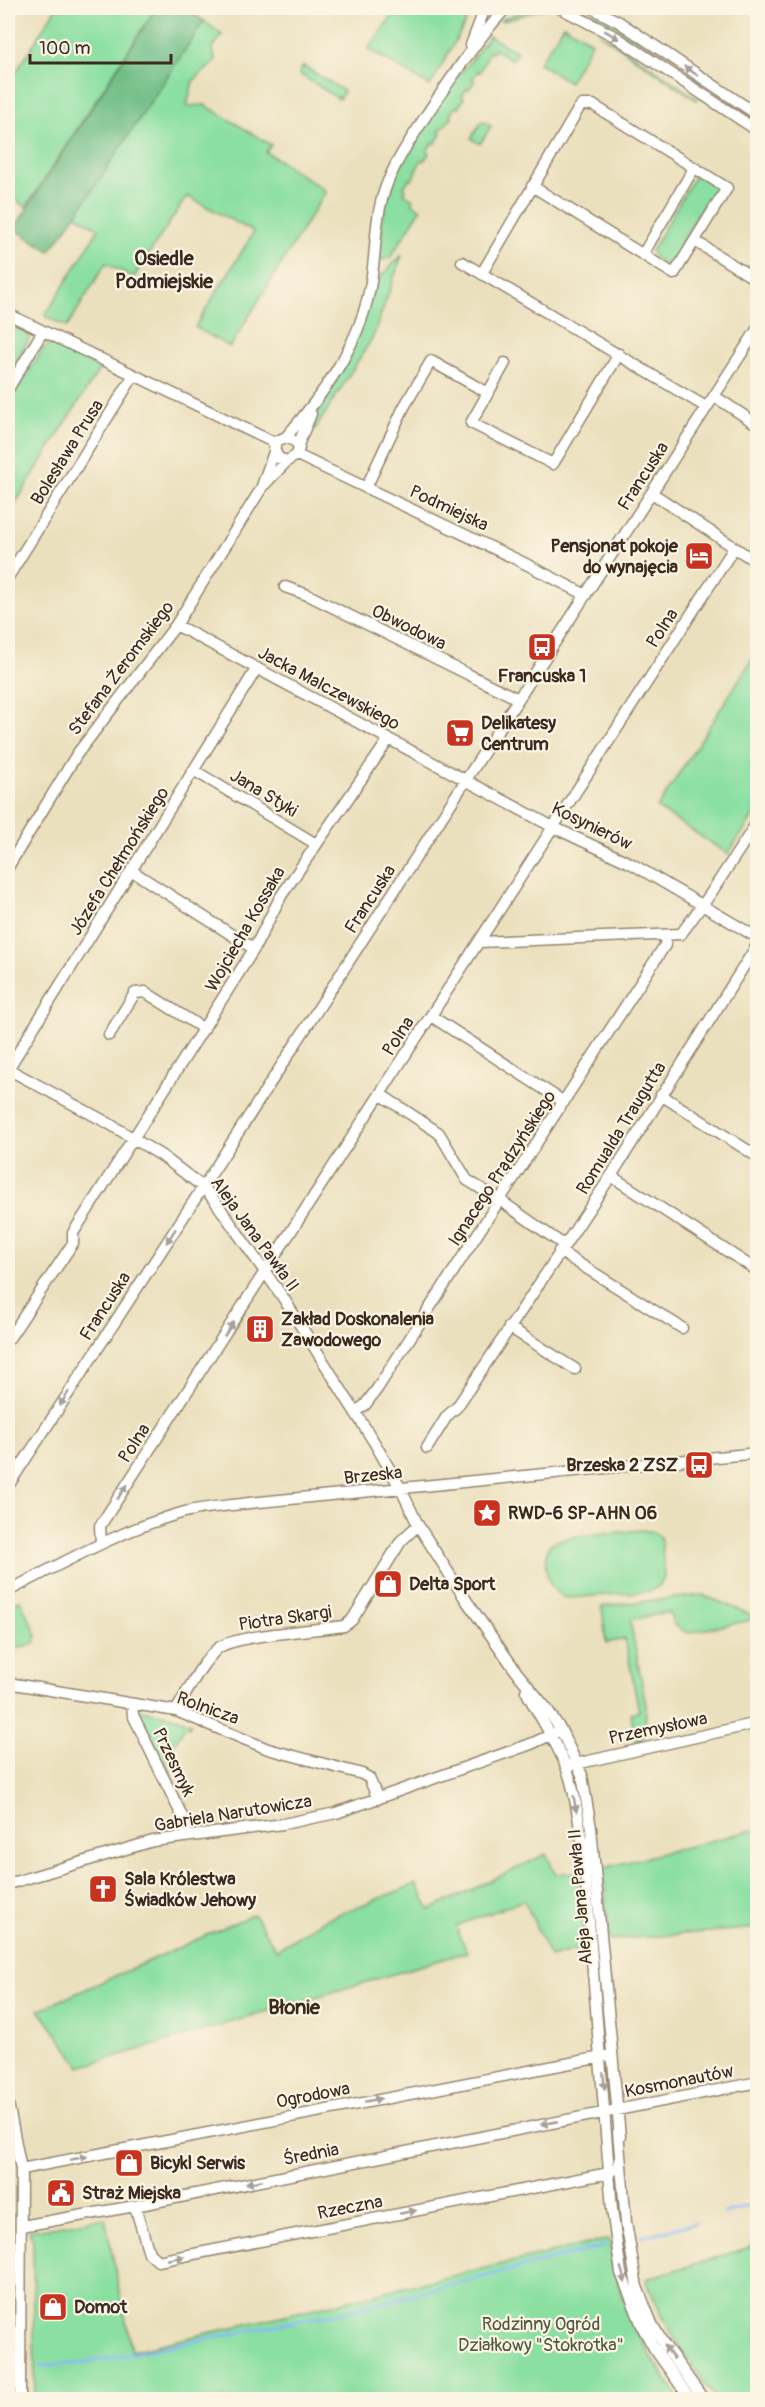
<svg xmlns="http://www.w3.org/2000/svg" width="765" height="2407" viewBox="0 0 765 2407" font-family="Pangolin,sans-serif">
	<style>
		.green { fill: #8adfa1; stroke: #628460; stroke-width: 1.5 }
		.forest { fill: #6fbe87; stroke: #557452; stroke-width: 1.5 }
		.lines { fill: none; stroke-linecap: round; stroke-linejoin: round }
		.stream { stroke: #89b8f4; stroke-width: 3 }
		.minor-casing { stroke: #93856e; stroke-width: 13 }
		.minor { stroke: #fff; stroke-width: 10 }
		.oneway { fill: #a79f9a }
		.labels { text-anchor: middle; stroke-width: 4.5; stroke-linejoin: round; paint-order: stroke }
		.street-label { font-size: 18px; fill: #3b2a1e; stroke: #fcf5e5 }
		.poi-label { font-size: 18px; font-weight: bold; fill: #3b2a1e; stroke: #fcf5e5; text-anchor: start }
		.park-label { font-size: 18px; fill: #4f573f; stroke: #fcf5e5 }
		.neighbourhood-label { font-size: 20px; font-weight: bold; fill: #3b2a1e; stroke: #fcf5e5 }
	</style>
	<rect width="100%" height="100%" fill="#fcf5e5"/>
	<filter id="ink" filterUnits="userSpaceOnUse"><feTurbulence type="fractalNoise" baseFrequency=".0167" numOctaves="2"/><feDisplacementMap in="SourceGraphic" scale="12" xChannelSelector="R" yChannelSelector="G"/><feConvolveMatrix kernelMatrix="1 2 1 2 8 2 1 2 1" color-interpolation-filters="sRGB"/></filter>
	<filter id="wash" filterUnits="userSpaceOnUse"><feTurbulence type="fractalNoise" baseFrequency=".008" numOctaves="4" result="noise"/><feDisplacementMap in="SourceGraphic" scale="24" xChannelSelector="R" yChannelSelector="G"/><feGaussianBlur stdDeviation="1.35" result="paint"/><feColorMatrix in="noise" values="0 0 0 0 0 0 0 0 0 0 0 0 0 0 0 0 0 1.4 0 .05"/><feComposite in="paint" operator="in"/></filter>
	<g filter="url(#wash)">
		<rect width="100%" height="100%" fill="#ebe0bd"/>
		<!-- green -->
		<path class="green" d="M56,8h100l-130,199 -18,-13v-109z
			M398,8h68l2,6 -2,8 -36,64 -62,-37z
			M531,8h14l-41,13 -4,-1z
			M573,8c28,0 102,58 129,76l-2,3 -78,-52z
			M204,21l18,14 -10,14 4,12 -23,20 -6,25 18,-1 66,40 -5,7 60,39 -96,156 -35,-20 59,-95 -67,-36 -54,82 -27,-15 -39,64 -22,-11 54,-87 -23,-14z
			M564,25l28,17 -23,40 -30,-19z
			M598,33l14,7 86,59 -2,1z
			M489,36l28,16 -5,8 -17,-11 -3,4 -3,-1 -9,20 -2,-1 -6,8 3,2 -6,8 -2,-1 -5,8 2,2 -6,10 -3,-1 -5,8 2,2 -13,15 2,2 -6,10 -3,-1 -5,8 2,2 -5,8 -3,-1 -9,20 -3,-1 -5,8 2,2 -2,4 9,6 -1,4 9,6 -31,49 -9,2 -3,-1 6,-51 12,-37 57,-91 17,-18z
			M303,66l41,25 -5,8 -40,-25z
			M482,121l9,5 -11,18 -9,-6z
			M695,175l6,1 19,14 -5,12 -8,-3 -26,44 6,4 -13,18c-8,1 -21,-6 -23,-14z
			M402,255l-29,82 -57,91 -5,-3 35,-62 30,-81z
			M8,323l20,10 1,6 -21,37z
			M51,344l49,24 -92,147v-112l36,-56z
			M757,652v159l-29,43 -71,-46z
			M641,1530l13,2 6,5 2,6 2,35 -5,8 -9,5 -80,7c-26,0 -30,-48 -18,-55 17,-9 68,-10 89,-13z
			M703,1595l51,21 3,-3v6l-70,14 -13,-8 -5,-13 -39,8 16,85 -1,32 -10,6 -4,-30 8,-2 -14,-72 -19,4 -4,-37z
			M20,1600l17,35 -3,9 -26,5v-43z
			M136,1709l37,7 18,7 -2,4 -4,-1 -20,33 6,13 -3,4 -30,-57z
			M757,1829v99l-148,12 -6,-72z
			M546,1854l10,20 22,-2 7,75 -35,10 -26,-57 -68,26 11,26 -386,115 -42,-57 215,-96 22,36 50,-31 90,-35 14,26z
			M105,2218l27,133 477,-112c11,68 31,105 71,160h-645l-2,-158 -4,-10z
			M757,2245v154h-41c-29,-38 -53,-75 -70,-120z"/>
		<!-- forest -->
		<path class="forest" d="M156,8h30l18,13 -128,194 -26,36 -36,-22z"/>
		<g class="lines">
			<!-- stream -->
			<path class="stream" d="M724,2213l34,-10
				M641,2237l55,-14
				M40,2366l43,-3 265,-52 257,-65"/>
		</g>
	</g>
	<g filter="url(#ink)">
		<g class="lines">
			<!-- minor casing -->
			<g class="minor-casing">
				<path id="minor" d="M560,8l56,29 142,94
					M592,8l27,14 139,93
					M471,45l14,-37
					M695,241l63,40
					M643,254l51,-86
					M462,262l244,145
					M482,273l97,-165 3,-3h11l134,83 -53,86 -142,-88
					M8,314l267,129
					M505,363l-34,60 82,41 66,-110
					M8,389l35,-58
					M714,396l44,29
					M286,437c36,-41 72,-90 83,-145 8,-34 4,-69 16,-103 10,-28 27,-51 42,-75 25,-37 49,-73 79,-106
					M298,445l13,-31
					M297,455l223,106 66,34
					M265,484l22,-23 10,-6 2,-7 -3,-6 -10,-5 -9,4 -3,7 4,10 9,3
					M366,488l38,-81 27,-46 57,32
					M652,493l106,70
					M8,577l126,-202
					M285,587l23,8 210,104
					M176,625l377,202 79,37 126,74
					M195,771l121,73
					M8,867l69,-113 99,-129 85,-136 13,-37
					M132,871l122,78
					M479,942l202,-8 28,-38 49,-75
					M431,1016l133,86
					M109,1035l26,-42 10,-1 59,37
					M8,1069l100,54 54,33 41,31 12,14 67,95 92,146 27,47 17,36 48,75 52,74 29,35 14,21 21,45 9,53 29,309
					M8,1069l249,-401
					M380,1094l59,39 28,47 34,21 63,44
					M661,1095l97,62
					M611,1176l147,95
					M559,1251l123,77
					M509,1327l66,42
					M8,1340l65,-97v-10l181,-284 27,-53 108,-157
					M355,1412l10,-7 12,-16 288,-444 1,-9
					M427,1448l20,-32 10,-9 154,-231 147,-232
					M8,1486l195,-299 555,-859
					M101,1544l-1,-18 634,-978
					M8,1591c57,-29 114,-62 177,-79 20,-5 43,-6 64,-9l509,-50
					M8,1683l168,28 92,38 94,25 7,4 9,21
					M526,1691c15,29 34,55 44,87 6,21 9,45 13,68l29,363 9,64 22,55 11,20 37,52
					M132,1704l1,11 51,105 3,15
					M176,1711c12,-20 23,-45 41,-62 15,-14 101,-19 127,-23l8,-6 49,-79 17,-16
					M571,1765l187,-42
					M8,1884l145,-43 130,-17 53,-11 195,-69 26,-12
					M8,2103l13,66 -1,231
					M618,2132l8,90 11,65 15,37 11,19 41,57
					M21,2169l586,-113
					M135,2206l14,47 9,8 451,-88 9,-6 2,-6
					M22,2226l113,-20 623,-124"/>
			</g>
			<!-- minor -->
			<use href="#minor" class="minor"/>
		</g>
		<!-- one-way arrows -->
		<defs><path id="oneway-solid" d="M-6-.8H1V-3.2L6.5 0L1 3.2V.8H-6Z" transform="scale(1.5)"/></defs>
		<g class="oneway">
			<use href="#oneway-solid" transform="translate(612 35) rotate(31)"/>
			<use href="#oneway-solid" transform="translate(691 71) rotate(-146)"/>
			<use href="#oneway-solid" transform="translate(171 1236) rotate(123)"/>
			<use href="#oneway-solid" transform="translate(229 1329) rotate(-57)"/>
			<use href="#oneway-solid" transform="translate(64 1399) rotate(123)"/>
			<use href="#oneway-solid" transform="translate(122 1492) rotate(-57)"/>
			<use href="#oneway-solid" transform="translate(575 1804) rotate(80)"/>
			<use href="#oneway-solid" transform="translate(604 2081) rotate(85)"/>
			<use href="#oneway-solid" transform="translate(373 2100) rotate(-11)"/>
			<use href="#oneway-solid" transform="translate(549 2123) rotate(169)"/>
			<use href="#oneway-solid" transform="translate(79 2158) rotate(-11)"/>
			<use href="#oneway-solid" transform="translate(254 2182) rotate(169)"/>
			<use href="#oneway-solid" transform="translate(408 2212) rotate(-11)"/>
			<use href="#oneway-solid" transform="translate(176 2258) rotate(-11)"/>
			<use href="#oneway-solid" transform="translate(623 2275) rotate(74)"/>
			<use href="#oneway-solid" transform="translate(669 2352) rotate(-124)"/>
		</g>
	</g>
	<!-- icons -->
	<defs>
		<g id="hotel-square" transform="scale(1.5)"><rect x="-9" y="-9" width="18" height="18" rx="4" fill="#c8321e" stroke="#fcf5e5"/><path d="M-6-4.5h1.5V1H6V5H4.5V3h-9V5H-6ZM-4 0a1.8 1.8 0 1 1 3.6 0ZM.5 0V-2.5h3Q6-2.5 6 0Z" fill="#fff"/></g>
		<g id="bus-square" transform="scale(1.5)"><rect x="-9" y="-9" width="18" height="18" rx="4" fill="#c8321e" stroke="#fcf5e5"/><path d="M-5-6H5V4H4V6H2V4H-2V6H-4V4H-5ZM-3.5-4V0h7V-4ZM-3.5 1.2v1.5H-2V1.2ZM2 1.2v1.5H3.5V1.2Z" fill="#fff"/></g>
		<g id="supermarket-square" transform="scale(1.5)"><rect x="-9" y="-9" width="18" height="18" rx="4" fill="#c8321e" stroke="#fcf5e5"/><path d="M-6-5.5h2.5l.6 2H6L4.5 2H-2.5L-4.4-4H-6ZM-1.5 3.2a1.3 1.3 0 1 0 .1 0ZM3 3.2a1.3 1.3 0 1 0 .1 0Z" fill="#fff"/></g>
		<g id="building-square" transform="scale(1.5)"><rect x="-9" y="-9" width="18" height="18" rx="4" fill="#c8321e" stroke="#fcf5e5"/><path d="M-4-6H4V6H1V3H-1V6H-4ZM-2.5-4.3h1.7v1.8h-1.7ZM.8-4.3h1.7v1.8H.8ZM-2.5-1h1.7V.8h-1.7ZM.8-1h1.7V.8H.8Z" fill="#fff"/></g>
		<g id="sight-square" transform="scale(1.5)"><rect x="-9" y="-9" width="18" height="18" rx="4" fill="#c8321e" stroke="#fcf5e5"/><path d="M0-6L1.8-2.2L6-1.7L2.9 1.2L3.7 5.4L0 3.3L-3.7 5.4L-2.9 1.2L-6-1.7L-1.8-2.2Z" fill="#fff"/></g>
		<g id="shop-square" transform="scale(1.5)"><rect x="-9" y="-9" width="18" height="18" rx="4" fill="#c8321e" stroke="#fcf5e5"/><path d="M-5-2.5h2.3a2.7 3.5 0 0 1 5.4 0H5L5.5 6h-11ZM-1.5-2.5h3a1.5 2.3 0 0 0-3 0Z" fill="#fff"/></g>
		<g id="church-square" transform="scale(1.5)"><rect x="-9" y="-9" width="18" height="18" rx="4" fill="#c8321e" stroke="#fcf5e5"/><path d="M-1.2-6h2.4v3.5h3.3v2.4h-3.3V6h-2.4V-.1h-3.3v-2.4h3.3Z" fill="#fff"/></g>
		<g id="civic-square" transform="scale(1.5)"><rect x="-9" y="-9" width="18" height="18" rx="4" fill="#c8321e" stroke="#fcf5e5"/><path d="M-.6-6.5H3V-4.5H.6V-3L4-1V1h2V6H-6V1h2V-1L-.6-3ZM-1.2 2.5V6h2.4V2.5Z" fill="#fff"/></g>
	</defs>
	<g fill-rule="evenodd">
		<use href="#hotel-square" x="699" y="556"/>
		<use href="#bus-square" x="542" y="647"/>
		<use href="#supermarket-square" x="460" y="733"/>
		<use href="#building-square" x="260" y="1329"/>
		<use href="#bus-square" x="699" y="1465"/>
		<use href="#sight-square" x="487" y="1513"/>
		<use href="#shop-square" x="388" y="1584"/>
		<use href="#church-square" x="103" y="1889"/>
		<use href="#shop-square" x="129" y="2163"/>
		<use href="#civic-square" x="61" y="2193"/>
		<use href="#shop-square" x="53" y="2307"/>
	</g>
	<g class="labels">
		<!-- street labels -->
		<g class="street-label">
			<text transform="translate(67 452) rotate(-58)" y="6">Bolesława Prusa</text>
			<text transform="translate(643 476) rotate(-57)" y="6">Francuska</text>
			<text transform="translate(449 508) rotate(25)" y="6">Podmiejska</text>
			<text transform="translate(409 627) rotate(26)" y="6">Obwodowa</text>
			<text transform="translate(662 628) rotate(-57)" y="6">Polna</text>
			<text transform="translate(121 668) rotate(-53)" y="6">Stefana Żeromskiego</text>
			<text transform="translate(329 688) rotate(28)" y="6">Jacka Malczewskiego</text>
			<text transform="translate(264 793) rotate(31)" y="6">Jana Styki</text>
			<text transform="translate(592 826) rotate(26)" y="6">Kosynierów</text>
			<text transform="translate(119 861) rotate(-58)" y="6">Józefa Chełmońskiego</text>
			<text transform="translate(370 899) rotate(-57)" y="6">Francuska</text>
			<text transform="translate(245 929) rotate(-60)" y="6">Wojciecha Kossaka</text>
			<text transform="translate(398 1036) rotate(-57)" y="6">Polna</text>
			<text transform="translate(621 1128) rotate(-58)" y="6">Romualda Traugutta</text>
			<text transform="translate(502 1168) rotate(-57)" y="6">Ignacego Prądzyńskiego</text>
			<text transform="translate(255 1234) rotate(54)" y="6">Aleja Jana Pawła II</text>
			<text transform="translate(105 1306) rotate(-57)" y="6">Francuska</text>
			<text transform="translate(134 1443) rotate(-57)" y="6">Polna</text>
			<text transform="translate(373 1475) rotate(-6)" y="6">Brzeska</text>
			<text transform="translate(285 1618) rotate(-8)" y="6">Piotra Skargi</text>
			<text transform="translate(208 1708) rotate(20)" y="6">Rolnicza</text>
			<text transform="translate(658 1728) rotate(-12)" y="6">Przemysłowa</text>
			<text transform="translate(174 1762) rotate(64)" y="6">Przesmyk</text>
			<text transform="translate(233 1813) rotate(-9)" y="6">Gabriela Narutowicza</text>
			<text transform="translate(580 1897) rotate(-95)" y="6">Aleja Jana Pawła II</text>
			<text transform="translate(679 2081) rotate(-11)" y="6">Kosmonautów</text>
			<text transform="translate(313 2095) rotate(-11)" y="6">Ogrodowa</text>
			<text transform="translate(311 2154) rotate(-11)" y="6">Średnia</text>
			<text transform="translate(350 2207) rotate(-11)" y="6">Rzeczna</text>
		</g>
		<!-- poi labels -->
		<g class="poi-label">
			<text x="678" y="552" text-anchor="end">Pensjonat pokoje<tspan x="678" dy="21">do wynajęcia</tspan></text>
			<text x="542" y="682" text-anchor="middle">Francuska 1</text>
			<text x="481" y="729">Delikatesy<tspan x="481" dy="21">Centrum</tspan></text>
			<text x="281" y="1325">Zakład Doskonalenia<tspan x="281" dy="21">Zawodowego</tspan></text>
			<text x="678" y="1471" text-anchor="end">Brzeska 2 ZSZ</text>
			<text x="508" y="1519">RWD-6 SP-AHN 06</text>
			<text x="409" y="1590">Delta Sport</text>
			<text x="124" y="1885">Sala Królestwa<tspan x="124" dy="21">Świadków Jehowy</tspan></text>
			<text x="150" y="2169">Bicykl Serwis</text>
			<text x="82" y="2199">Straż Miejska</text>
			<text x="74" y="2313">Domot</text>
		</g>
		<!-- park labels -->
		<g class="park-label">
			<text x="541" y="2330">Rodzinny Ogród<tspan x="541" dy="21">Działkowy "Stokrotka"</tspan></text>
		</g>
		<!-- neighbourhood labels -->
		<g class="neighbourhood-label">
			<text x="164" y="265">Osiedle<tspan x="164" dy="23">Podmiejskie</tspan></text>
			<text x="294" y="2014">Błonie</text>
		</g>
	</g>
	<!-- margin -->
	<rect width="765" height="2407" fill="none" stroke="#fcf5e5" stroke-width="30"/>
	<!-- scale -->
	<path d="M30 54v9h141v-9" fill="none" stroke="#3b2a1e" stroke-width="3"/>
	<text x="39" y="54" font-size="18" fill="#3b2a1e" stroke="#fcf5e5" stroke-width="4.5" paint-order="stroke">100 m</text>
</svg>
